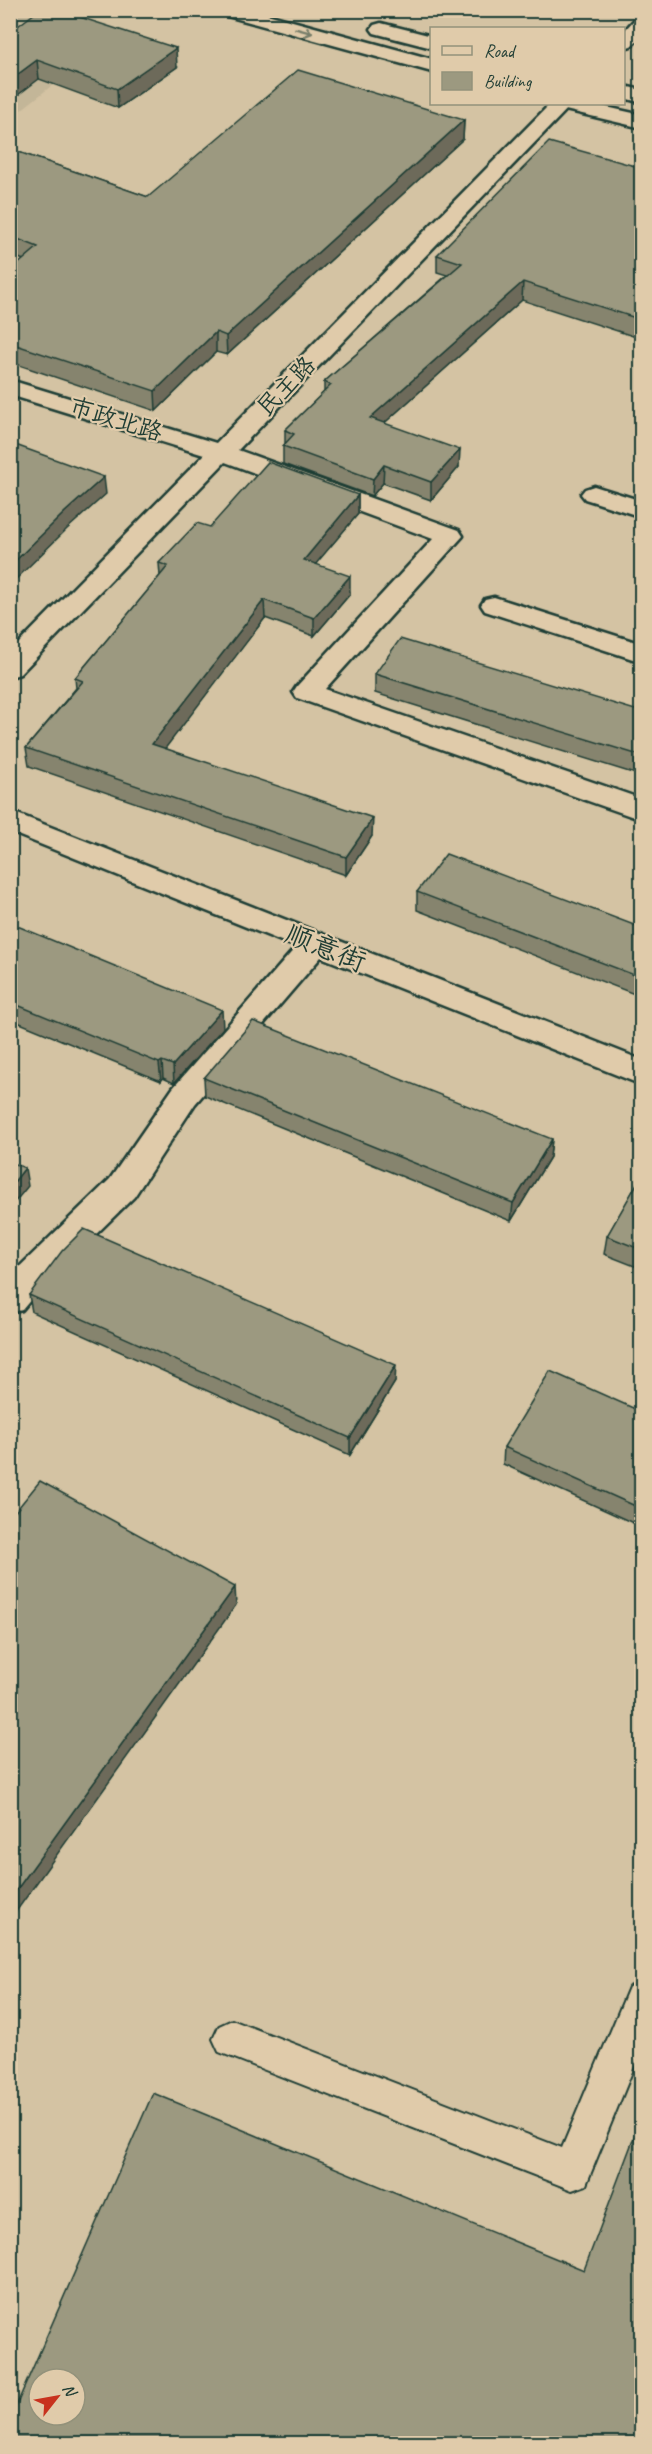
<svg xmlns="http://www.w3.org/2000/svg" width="652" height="2454" viewBox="0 0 652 2454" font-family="Caveat,'LXGW WenKai TC',sans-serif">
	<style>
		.built { fill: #c3b698 }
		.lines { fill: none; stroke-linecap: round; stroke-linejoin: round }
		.service-casing { stroke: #1f3d34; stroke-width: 4 }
		.minor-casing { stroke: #1f3d34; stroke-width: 5 }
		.tertiary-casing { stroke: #1f3d34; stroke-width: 5 }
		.service { fill: #e0cbaa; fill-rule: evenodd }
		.minor { fill: #e0cbaa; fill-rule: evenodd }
		.tertiary { fill: #e0cbaa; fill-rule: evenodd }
		.wall { fill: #86846e; stroke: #1f3d34; stroke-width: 1.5 }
		.shaded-wall { fill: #6d6b5a; stroke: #1f3d34; stroke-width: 1.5 }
		.building { fill: #9c9980; stroke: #1f3d34; stroke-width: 1.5; fill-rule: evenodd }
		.oneway { stroke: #767d69 }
		.labels { text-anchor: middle; stroke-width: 4.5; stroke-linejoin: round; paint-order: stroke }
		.far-street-label { font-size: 24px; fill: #1f3d34; stroke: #e0cbaa }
		.street-label { font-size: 28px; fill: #1f3d34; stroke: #e0cbaa }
	</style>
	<rect width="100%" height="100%" fill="#d4c3a3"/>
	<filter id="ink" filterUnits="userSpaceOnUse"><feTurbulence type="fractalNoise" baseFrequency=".0167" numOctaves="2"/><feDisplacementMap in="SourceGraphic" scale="12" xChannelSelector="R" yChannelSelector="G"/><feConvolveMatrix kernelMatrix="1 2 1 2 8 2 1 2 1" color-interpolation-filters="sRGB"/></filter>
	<g filter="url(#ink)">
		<!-- built -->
		<path class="built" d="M11,11h11l91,26 -102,81z"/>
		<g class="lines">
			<!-- service casing -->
			<g class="service-casing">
				<path id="service" d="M642,1982v65l-56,138 -14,5 -353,-138 -6,-13 6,-13 13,-6 330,128 67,-161z"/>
			</g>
			<!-- minor casing -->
			<g class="minor-casing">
				<path id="minor" d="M642,17v19l-11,10 -7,2v-17l11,-12z
					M550,104h22l-334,346 221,80 4,6 -138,153 317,110v21l-345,-122 -4,-6 4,-6 136,-147 -208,-77 -205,212 -10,3v-25l194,-197 -194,-60v-15l206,63z
					M594,486l48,15v16l-57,-18 -4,-5 4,-5z
					M494,597l148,47v18l-157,-51 -4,-6 4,-6z
					M10,811l632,249v25l-321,-128 -126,147 -61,93 -96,94 -16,19 -12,3v-37l100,-97 63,-91 123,-141 -286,-115z"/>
			</g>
			<!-- tertiary casing -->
			<g class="tertiary-casing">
				<path id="tertiary" d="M217,10h35l180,49v13l-212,-58z
					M381,23l51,13v12l-58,-15 -3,-4 3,-4z
					M624,86l18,4v13l-18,-5z
					M559,104h34l49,11v13l-81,-19z"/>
			</g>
			<!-- service -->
			<use href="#service" class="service"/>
			<!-- minor -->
			<use href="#minor" class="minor"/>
			<!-- tertiary -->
			<use href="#tertiary" class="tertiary"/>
		</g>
		<!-- wall -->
		<path class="wall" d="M10,32l167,35 -59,41 -79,-29z
			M464,120l-1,19 -236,216 -11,-3 -60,59 -146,-49v-91l14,-11 -14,-5v-106l138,48z
			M642,168v171l-120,-39 -138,123 75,44 -28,33 -48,-17 -11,13 -89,-32v-18l2,-2v-14l39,-38v-10l123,-107 -10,-3v-17z
			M358,495v19l-43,50 35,30 -36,42 -49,-18 -101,130 208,88 -26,39 -317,-109 -3,-18 50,-60 -1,-10 85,-102 -1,-13 51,-36z
			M375,674l267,38v64l-267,-83z
			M417,892l225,36v69l-225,-87z
			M10,923l213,105 -49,55 -11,-5 -2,3 -151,-62z
			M204,1078l348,61 -2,18 -39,64 -306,-125z
			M642,1175v94l-38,-15 3,-18z
			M29,1295l366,87 -45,73 -318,-143z
			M642,1412v115l-139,-63 1,-17z"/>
		<!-- shaded-wall -->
		<path class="shaded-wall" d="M176,48l1,19 -59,41 -1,-19z
			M37,60l2,19 -29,22v-21z
			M464,120l-1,19 -236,216 -1,-19z
			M523,282l-1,18 -152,136v-18z
			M216,332v20l-60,59 -1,-20z
			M460,450l-1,17 -28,33v-18z
			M384,465l-1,18 -11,13 1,-17z
			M104,477l2,17 -39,35 -57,56v-19l55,-54z
			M358,495v19l-54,64v-18z
			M350,576v18l-36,42v-18z
			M264,600l1,18 -111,145 -2,-19z
			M373,818l-1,18 -26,39v-18z
			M222,1010l1,18 -49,55 -1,-18z
			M162,1061l1,17 -2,3 -2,-18z
			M552,1139l-2,18 -39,64 2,-18z
			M25,1168l3,18 -18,22v-21z
			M396,1365l-1,17 -45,73v-17z
			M235,1587l1,18 -226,315v-21z"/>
		<!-- building -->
		<path class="building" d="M39,10h19l118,38 -59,41 -80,-29 -27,20v-48z
			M298,70l166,50 -238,216 -10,-4 -61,59 -145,-48v-72l28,-24 -28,-11v-87l138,48z
			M549,142l93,26v152l-119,-38 -153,136 90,32 -29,32 -47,-17 -11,14 -90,-33 11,-12 -9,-4 46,-45 -7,-3 138,-119 -25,-8z
			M10,443l94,34 -39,35 -55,54z
			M268,462l90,33 -54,65 46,16 -36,42 -50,-18 -112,144 221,74 -27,39 -320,-109 57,-67 -8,-3 93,-112 -9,-3 38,-40 13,4z
			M400,639l242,73v44l-267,-82z
			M446,854l196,74v50l-225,-86z
			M10,923l212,87 -49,55 -11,-4 -3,2 -149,-61z
			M253,1021l299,118 -39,64 -309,-125z
			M10,1162l15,6 -15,19z
			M642,1175v75l-35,-14z
			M84,1229l312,136 -46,73 -321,-143 33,-44z
			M550,1371l92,41v97l-138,-62z
			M40,1481l195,106 -225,312v-381z
			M153,2093l431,177 58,-154v328h-632v-24zM39,2379h36v36h-36z"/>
		<!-- one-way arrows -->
		<defs><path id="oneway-shaft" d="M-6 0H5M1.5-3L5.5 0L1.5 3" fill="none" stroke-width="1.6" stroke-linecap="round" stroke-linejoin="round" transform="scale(1.5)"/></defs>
		<use class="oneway" href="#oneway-shaft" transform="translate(304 31) rotate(15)"/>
	</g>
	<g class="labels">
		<!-- far-street labels -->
		<g class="far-street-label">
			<text transform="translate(286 386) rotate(-46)" y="8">民主路</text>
			<text transform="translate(116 419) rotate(17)" y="8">市政北路</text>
		</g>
		<!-- street labels -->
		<g class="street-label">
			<text transform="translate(326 947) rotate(22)" y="10">顺意街</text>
		</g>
	</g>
	<!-- margin -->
	<rect width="652" height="2454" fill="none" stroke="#e0cbaa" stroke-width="36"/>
	<rect x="18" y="18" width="616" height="2418" fill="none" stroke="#1f3d34" stroke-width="2" filter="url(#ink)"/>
	<!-- legend -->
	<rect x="430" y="27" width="195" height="78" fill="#e0cbaa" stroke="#93927b" stroke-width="1.5"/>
	<rect x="442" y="46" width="30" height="9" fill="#e0cbaa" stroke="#93927b" stroke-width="1.5"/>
	<text x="484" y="57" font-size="18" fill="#1f3d34">Road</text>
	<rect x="442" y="72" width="30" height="18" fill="#9c9980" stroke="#93927b" stroke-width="1.5"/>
	<text x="484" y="87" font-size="18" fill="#1f3d34">Building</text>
	<!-- north arrow -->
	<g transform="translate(57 2397) rotate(59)"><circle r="28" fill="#e0cbaa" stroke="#93927b" stroke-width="1.5"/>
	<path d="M0-4.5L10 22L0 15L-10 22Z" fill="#c8321e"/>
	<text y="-9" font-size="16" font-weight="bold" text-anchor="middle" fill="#1f3d34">N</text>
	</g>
</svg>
